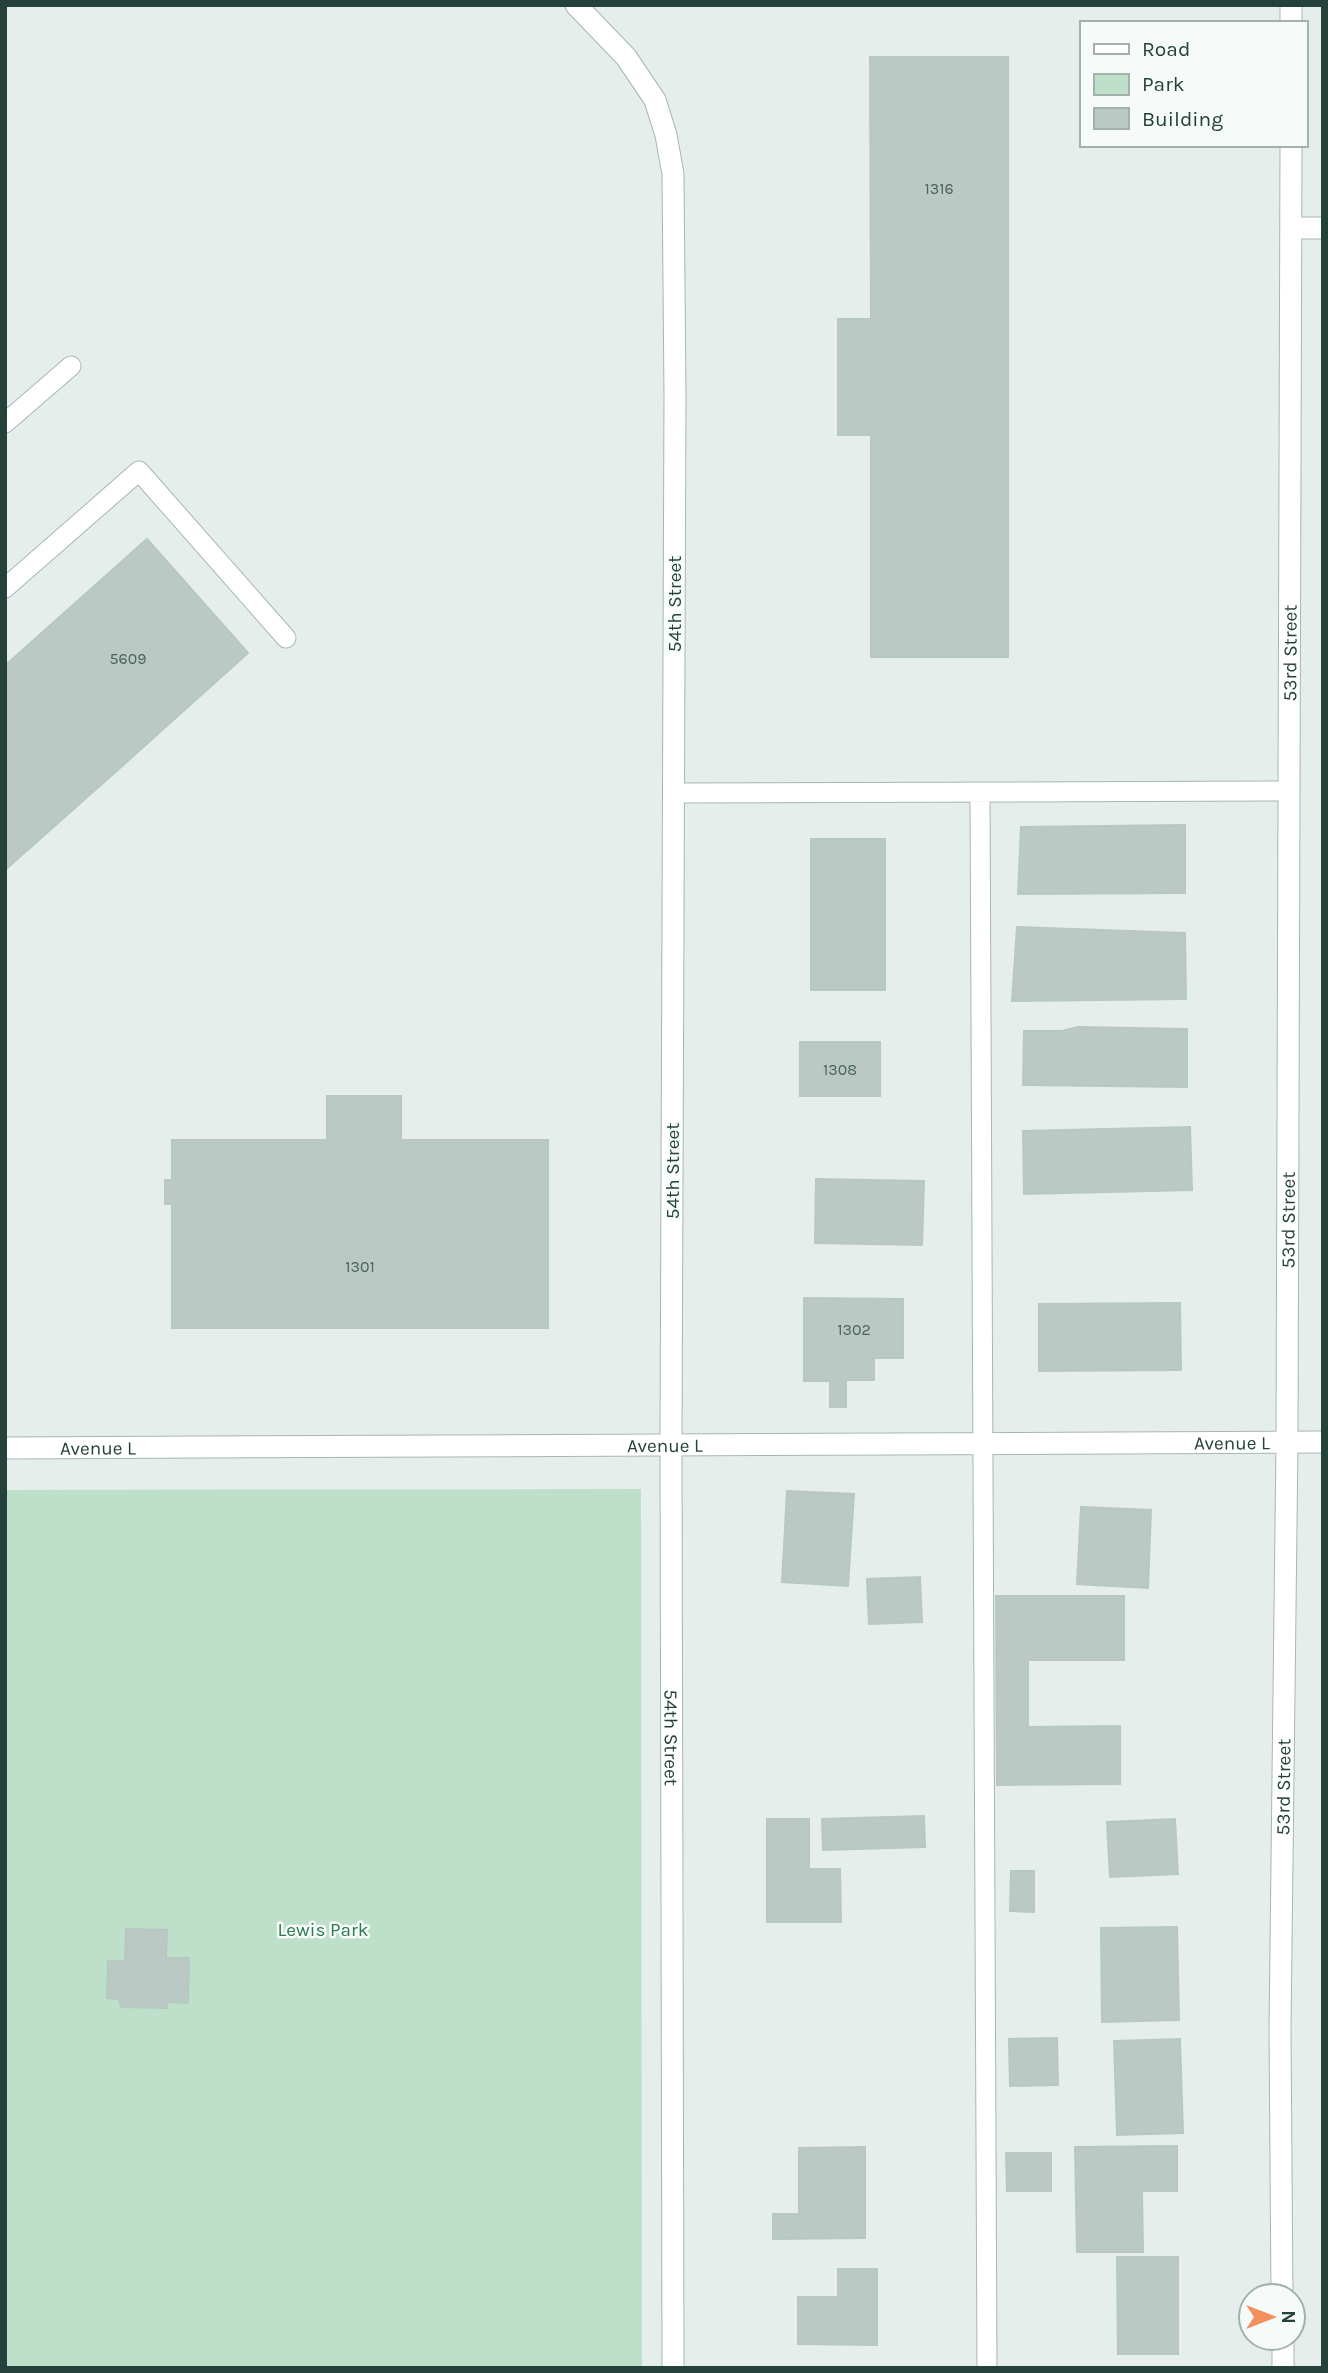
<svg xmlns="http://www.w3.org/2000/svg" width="1328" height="2373" viewBox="0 0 1328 2373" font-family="Karla,sans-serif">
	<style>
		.green { fill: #bedfca }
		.building { fill: #bac9c4; stroke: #b7c8c3; stroke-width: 2 }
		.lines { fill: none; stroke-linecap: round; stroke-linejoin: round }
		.lane-casing { stroke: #a7b7b3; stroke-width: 21 }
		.street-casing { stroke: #a7b7b3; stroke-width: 23 }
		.lane { stroke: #fff; stroke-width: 19 }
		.street { stroke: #fff; stroke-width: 21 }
		.labels { text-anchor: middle; stroke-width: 5; stroke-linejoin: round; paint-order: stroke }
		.number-label { font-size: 16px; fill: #4a635e }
		.street-label { font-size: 19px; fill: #24413c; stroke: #f6fbf9 }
		.park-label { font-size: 19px; fill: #2d7951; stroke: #f6fbf9 }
	</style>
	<rect width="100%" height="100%" fill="#e5eeeb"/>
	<!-- green -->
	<path class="green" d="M641,1489l1,879h-637v-878z"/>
	<!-- building -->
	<path class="building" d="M870,57h138v422l-137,1v-45h-33v-116h33z
		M1008,479v178h-137v-177z
		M147,539l101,114 -137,123 -102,-114z
		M9,662l102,114 -106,94v-205z
		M1185,825v68l-167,1 3,-67z
		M811,839h74v151h-74z
		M1017,927l168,6 1,66 -174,2z
		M1078,1027l109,2v58l-164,-2 1,-54h38z
		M800,1042h80v54h-80z
		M327,1096h74v44h147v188h-376v-124h-7v-24h7v-40h155z
		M1190,1127l2,63 -168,4 -1,-63z
		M816,1179l108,2 -2,64 -107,-2z
		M804,1298l99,1v59h-29v22h-28v27h-16v-26h-26z
		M1180,1303l1,67 -142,1v-67z
		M787,1491l67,3 -6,92 -66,-4z
		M1081,1507l70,3 -3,78 -71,-4z
		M920,1577l2,45 -53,2 -2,-45z
		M996,1596h128v64h-96v67l92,-1v58l-123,1z
		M924,1816l1,31 -102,3 -1,-31z
		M767,1819h42v50h31l1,53h-74z
		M1175,1819l3,55 -68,3 -3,-55z
		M1011,1871h23v41l-24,-1z
		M1177,1927l2,93 -77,2 -1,-94z
		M126,1929l41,1 -1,28h23l-1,45 -21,-1v6l-46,-1 -2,-8 -12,-1 1,-37h17z
		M1057,2038l1,47 -48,1 -1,-47z
		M1180,2039l3,94 -66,2 -3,-94z
		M1177,2146v45h-35l1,61h-66l-2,-105z
		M865,2147v91l-92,1v-25h26v-66z
		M1006,2153h45v38h-44z
		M1117,2257h61v97h-60z
		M838,2269h39v76l-79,-1v-47h40z"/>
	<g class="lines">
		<!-- lane casing -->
		<g class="lane-casing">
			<path id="lane" d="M5,423l66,-57
				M5,588l134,-117 147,167
				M980,792l7,1576
				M674,793l616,-2"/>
		</g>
		<!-- street casing -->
		<g class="street-casing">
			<g id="street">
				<path id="s1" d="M576,5l50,52 29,43 11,35 7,39 2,221 -4,1049 2,924"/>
				<path d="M1291,5v18"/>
				<path d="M1292,228h31"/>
				<path id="s2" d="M5,1448l1318,-6"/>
				<path id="s3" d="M1282,2296l-2,-266 7,-588 4,-1297"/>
				<path d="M1283,2338v30"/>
			</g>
		</g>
		<!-- lane -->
		<use href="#lane" class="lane"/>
		<!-- street -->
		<use href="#street" class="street"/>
	</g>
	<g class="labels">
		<!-- number labels -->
		<g class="number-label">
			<text x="939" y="194">1316</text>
			<text x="128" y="664">5609</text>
			<text x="840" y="1075">1308</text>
			<text x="360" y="1272">1301</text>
			<text x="854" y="1335">1302</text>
		</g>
		<!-- street labels -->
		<g class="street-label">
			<text transform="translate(674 604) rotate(-90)" y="7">54th Street</text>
			<text dy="7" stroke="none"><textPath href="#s3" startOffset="1643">53rd Street</textPath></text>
			<text transform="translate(672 1171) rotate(-90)" y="7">54th Street</text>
			<text dy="7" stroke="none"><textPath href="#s3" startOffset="1076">53rd Street</textPath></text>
			<text dy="7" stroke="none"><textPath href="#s2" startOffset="1227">Avenue L</textPath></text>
			<text dy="7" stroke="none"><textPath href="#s2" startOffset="660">Avenue L</textPath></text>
			<text dy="7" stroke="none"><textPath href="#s2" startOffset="93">Avenue L</textPath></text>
			<text dy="7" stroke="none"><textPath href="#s1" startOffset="1764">54th Street</textPath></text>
			<text dy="7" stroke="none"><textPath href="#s3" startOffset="509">53rd Street</textPath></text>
		</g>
		<!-- park labels -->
		<g class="park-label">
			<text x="323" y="1936">Lewis Park</text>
		</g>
	</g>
	<!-- border -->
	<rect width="1328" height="2373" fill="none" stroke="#24413c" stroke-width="14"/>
	<!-- legend -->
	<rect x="1080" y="21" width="228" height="126" fill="#f6fbf9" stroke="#a2b1ad" stroke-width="2"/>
	<rect x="1094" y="44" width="35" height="10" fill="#ffffff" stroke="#a2b1ad" stroke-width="2"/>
	<text x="1142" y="56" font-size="21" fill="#24413c">Road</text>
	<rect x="1094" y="74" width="35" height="21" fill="#bedfca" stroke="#a2b1ad" stroke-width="2"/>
	<text x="1142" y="91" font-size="21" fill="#24413c">Park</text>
	<rect x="1094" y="108" width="35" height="21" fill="#bac9c4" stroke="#a2b1ad" stroke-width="2"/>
	<text x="1142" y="126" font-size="21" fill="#24413c">Building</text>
	<!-- north arrow -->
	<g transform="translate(1272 2317) rotate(90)"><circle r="33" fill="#f6fbf9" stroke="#a2b1ad" stroke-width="2"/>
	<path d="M0-5L12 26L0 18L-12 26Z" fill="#f4905e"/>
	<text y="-10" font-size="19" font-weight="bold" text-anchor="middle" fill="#24413c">N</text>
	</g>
</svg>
